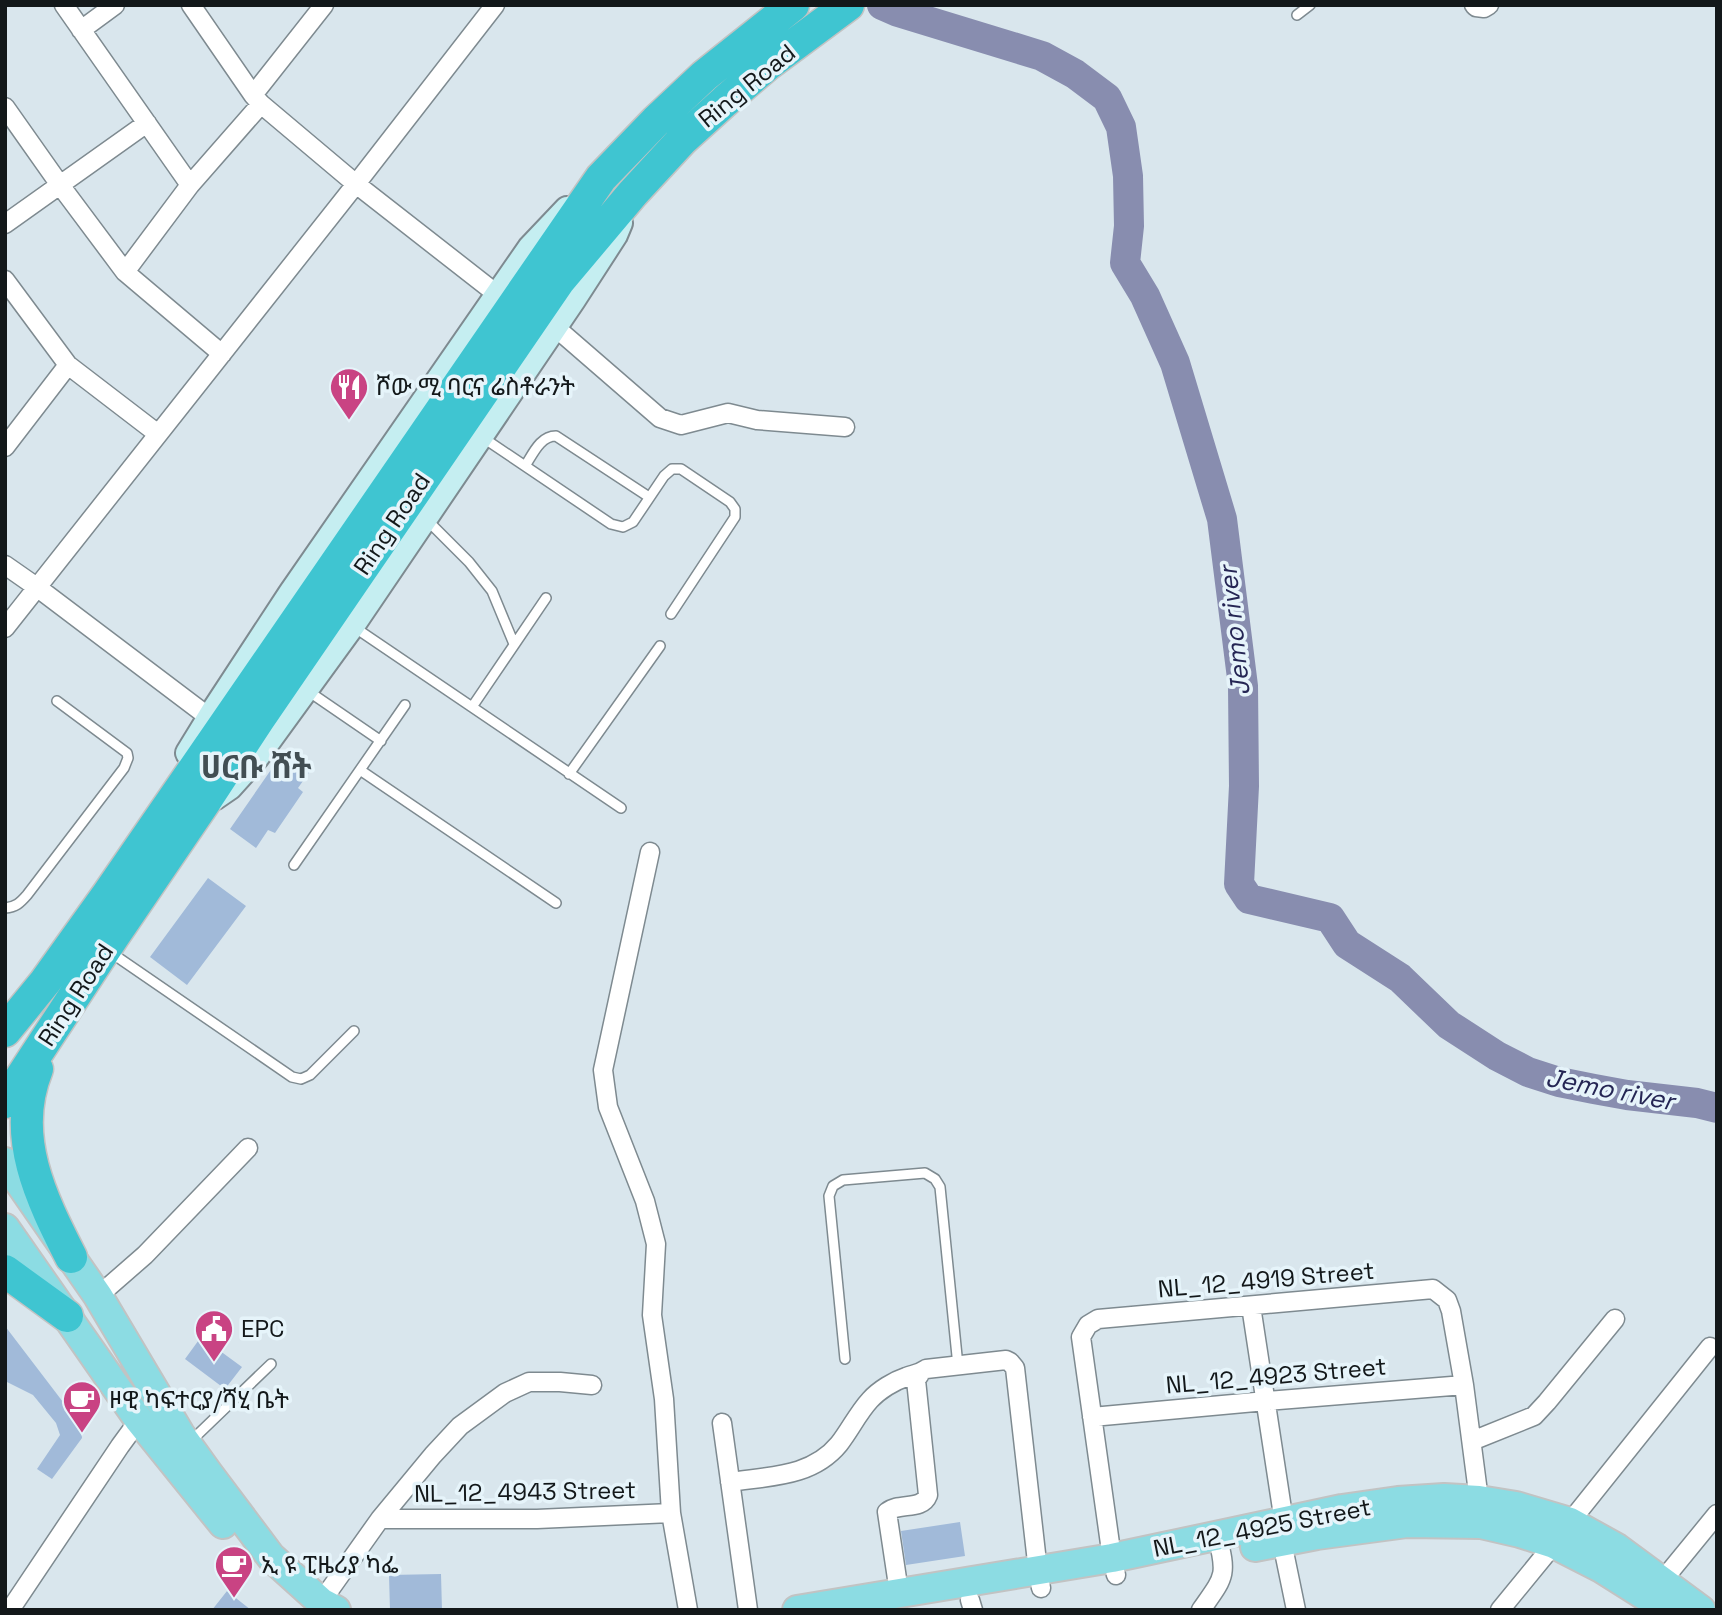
<svg xmlns="http://www.w3.org/2000/svg" width="1722" height="1615" viewBox="0 0 1722 1615" font-family="'Space Grotesk','Noto Sans Ethiopic',sans-serif">
	<style>
		.lines { fill: none; stroke-linecap: round; stroke-linejoin: round }
		.river { stroke: #888daf; stroke-width: 30 }
		.building { fill: #a1bad9 }
		.lane-casing { stroke: #7e8a90; stroke-width: 12 }
		.street-casing { stroke: #7e8a90; stroke-width: 21 }
		.secondary-casing { stroke: #7e8a90; stroke-width: 28 }
		.primary-casing { stroke: #c2c3c3; stroke-width: 32 }
		.highway-casing { stroke: #c2c3c3; stroke-width: 35 }
		.lane { stroke: #fff; stroke-width: 9 }
		.street { stroke: #fff; stroke-width: 18 }
		.secondary { stroke: #c5eef1; stroke-width: 24 }
		.primary { stroke: #8cdce3; stroke-width: 28 }
		.highway { stroke: #3fc5d1; stroke-width: 32 }
		.labels { text-anchor: middle; stroke-width: 7; stroke-linejoin: round; paint-order: stroke }
		.street-label { font-size: 24px; fill: #13181a; stroke: #e6f4fa }
		.poi-label { font-size: 24px; fill: #13181a; stroke: #e6f4fa; text-anchor: start }
		.water-label { font-size: 26px; font-style: italic; fill: #252654; stroke: #e6f4fa }
		.district-label { font-size: 32px; font-weight: bold; fill: #424e53; stroke: #e6f4fa }
	</style>
	<rect width="100%" height="100%" fill="#d9e6ed"/>
	<g class="lines">
		<!-- river -->
		<path class="river" d="M882,5l16,7 144,44 33,18 32,24 14,29 7,49 1,50 -4,37 20,33 30,67 47,156 21,167 1,100 -5,98 10,15 81,19 17,26 53,34 49,47 48,31 31,16 31,10 35,7 33,6 70,8 20,5"/>
	</g>
	<!-- building -->
	<path class="building" d="M284,751l26,20 -12,17 5,4 -28,41 -7,-3 -12,18 -26,-19z
		M208,878l38,28 -59,79 -37,-28z
		M5,1326l74,97 2,6 1,9 -30,41 -15,-10 23,-34 -4,-12 -23,-28 -28,-14z
		M201,1337l41,30 -17,22 -40,-30z
		M960,1522l5,34 -59,9 -5,-34z
		M441,1574l1,36h-52l-1,-35z
		M227,1591l24,19h-39z"/>
	<g class="lines">
		<!-- lane casing -->
		<g class="lane-casing">
			<path id="lane" d="M1297,15l13,-10
				M482,437l129,87 12,3 10,-5 31,-46 8,-7h9l49,33 5,7v8l-64,97
				M525,466c8,-12 15,-30 31,-30l93,61
				M427,520l42,42 23,29 22,53
				M354,627l267,181
				M308,691l73,50
				M472,707l74,-109
				M360,770l196,133
				M569,774l91,-128
				M294,865l111,-160
				M5,908c11,-1 15,-5 22,-13l97,-127 4,-10 -1,-5 -70,-52
				M110,952l182,125 9,2 9,-4 44,-44
				M845,1359l-16,-163 4,-10 10,-6 82,-7 10,6 5,8 18,179
				M191,1441l80,-77"/>
		</g>
		<!-- street casing -->
		<g class="street-casing">
			<path id="street" d="M64,5l126,180
				M191,5l62,90 8,9 95,80 142,111
				M1474,5l2,2 8,1 5,-3
				M81,30l34,-25
				M253,95l71,-90
				M5,107l55,78 65,87 97,82
				M5,224l142,-101
				M125,272l65,-87 71,-81
				M5,280l63,85 90,69
				M555,327l105,91 21,7 47,-12 29,7 88,7
				M5,447l63,-82
				M5,565l33,23 172,130
				M5,628l351,-444 139,-179
				M650,852l-47,218 5,37 37,94 11,43 -4,71 12,84 7,114 17,97
				M98,1296l47,-41 103,-107
				M1251,1306l33,216
				M1092,1417l174,-16 198,-16
				M722,1423l26,187
				M1472,1441l62,-25 13,-14 68,-83
				M730,1482c40,-6 82,-5 109,-38 11,-14 19,-31 31,-44 9,-10 24,-19 36,-23 8,-3 13,-3 20,-8l80,-9 4,2 5,6 23,203 3,17
				M380,1519h157l134,-6
				M1570,1522l140,-175
				M1282,1542l14,68
				M1116,1575l-4,-17 -31,-221 7,-12 10,-6 335,-30 14,11 4,11 13,74 15,115
				M1663,1580l54,-66
				M899,1592l-12,-80c12,-10 35,-1 41,-17l-12,-115 4,-6
				M970,1600l3,10
				M321,1602l59,-83 53,-64 27,-29 45,-33 24,-11h31l32,3
				M10,1610l110,-164 19,-26
				M1201,1610c23,-33 27,-34 16,-74
				M1500,1610l54,-66"/>
		</g>
		<!-- secondary casing -->
		<g class="secondary-casing">
			<path id="secondary" d="M188,753l27,-44 76,-116 239,-345 37,-39
				M214,798l16,-11 26,-29 96,-132 221,-326 42,-65 5,-12"/>
		</g>
		<!-- primary casing -->
		<g class="primary-casing">
			<path id="primary" d="M5,1162l93,134 82,138 28,39 63,84 50,45 15,8
				M5,1228l134,192 84,104
				M1255,1547l62,-12 90,-12 74,1 39,9 34,11 47,24 46,29 17,13
				M797,1610l315,-52 230,-49 56,-8 46,-3 35,2 37,6 54,16 47,26 84,62"/>
		</g>
		<!-- highway casing -->
		<g class="highway-casing">
			<path id="highway" d="M5,1031l40,-49 63,-88 493,-716 55,-57 48,-45 89,-71
				M37,1069c-27,67 4,129 34,188
				M5,1102l108,-165 91,-134 55,-84 300,-438 74,-88 49,-53 43,-39 42,-36 81,-60
				M5,1271l62,45"/>
		</g>
		<!-- lane -->
		<use href="#lane" class="lane"/>
		<!-- street -->
		<use href="#street" class="street"/>
		<!-- secondary -->
		<use href="#secondary" class="secondary"/>
		<!-- primary -->
		<use href="#primary" class="primary"/>
		<!-- highway -->
		<use href="#highway" class="highway"/>
	</g>
	<!-- icons -->
	<defs>
		<g id="restaurant-pin" transform="scale(2.0125)"><path d="M0 17L-7.5 6A9.5 9.5 0 1 1 7.5 6Z" fill="#c94383" stroke="#e6f4fa"/><path d="M-5-6h1v4h1v-4h1v4h1v-4h1v5L-1.5 .5V6h-2V.5L-5-1ZM5-6V6H3V1.5H1.5Q1.5-4 5-6Z" fill="#fff"/></g>
		<g id="civic-pin" transform="scale(2.0125)"><path d="M0 17L-7.5 6A9.5 9.5 0 1 1 7.5 6Z" fill="#c94383" stroke="#e6f4fa"/><path d="M-.6-6.5H3V-4.5H.6V-3L4-1V1h2V6H-6V1h2V-1L-.6-3ZM-1.2 2.5V6h2.4V2.5Z" fill="#fff"/></g>
		<g id="cafe-pin" transform="scale(2.0125)"><path d="M0 17L-7.5 6A9.5 9.5 0 1 1 7.5 6Z" fill="#c94383" stroke="#e6f4fa"/><path d="M-5.5-4.5H6V0H3Q3 3.5 0 3.5H-2.5Q-5.5 3.5-5.5 0ZM3-3.2v2h1.7v-2ZM-6 4.5H4V6H-6Z" fill="#fff"/></g>
	</defs>
	<g fill-rule="evenodd">
		<use href="#restaurant-pin" x="349" y="387"/>
		<use href="#civic-pin" x="214" y="1329"/>
		<use href="#cafe-pin" x="82" y="1400"/>
		<use href="#cafe-pin" x="234" y="1565"/>
	</g>
	<g class="labels">
		<!-- street labels -->
		<g class="street-label">
			<text transform="translate(747 86) rotate(-39)" y="8">Ring Road</text>
			<text transform="translate(392 524) rotate(-56)" y="8">Ring Road</text>
			<text transform="translate(76 995) rotate(-57)" y="8">Ring Road</text>
			<text transform="translate(1266 1280) rotate(-5)" y="8">NL_12_4919 Street</text>
			<text transform="translate(1276 1376) rotate(-5)" y="8">NL_12_4923 Street</text>
			<text transform="translate(525 1492) rotate(-1)" y="8">NL_12_4943 Street</text>
			<text transform="translate(1262 1528) rotate(-11)" y="8">NL_12_4925 Street</text>
		</g>
		<!-- poi labels -->
		<g class="poi-label">
			<text x="376" y="395">ሾው ሚ ባርና ሬስቶራንት</text>
			<text x="241" y="1337">EPC</text>
			<text x="109" y="1408">ዞዊ ካፍተርያ/ሻሂ ቤት</text>
			<text x="261" y="1573">ኢ ዩ ፒዜሪያ ካፌ</text>
		</g>
		<!-- water labels -->
		<g class="water-label">
			<text transform="translate(1234 631) rotate(-96)" y="9">Jemo river</text>
			<text transform="translate(1610 1089) rotate(11)" y="9">Jemo river</text>
		</g>
		<!-- district labels -->
		<g class="district-label">
			<text x="256" y="778">ሀርቡ ሸት</text>
		</g>
	</g>
	<!-- border -->
	<rect width="1722" height="1615" fill="none" stroke="#13181a" stroke-width="14"/>
</svg>
